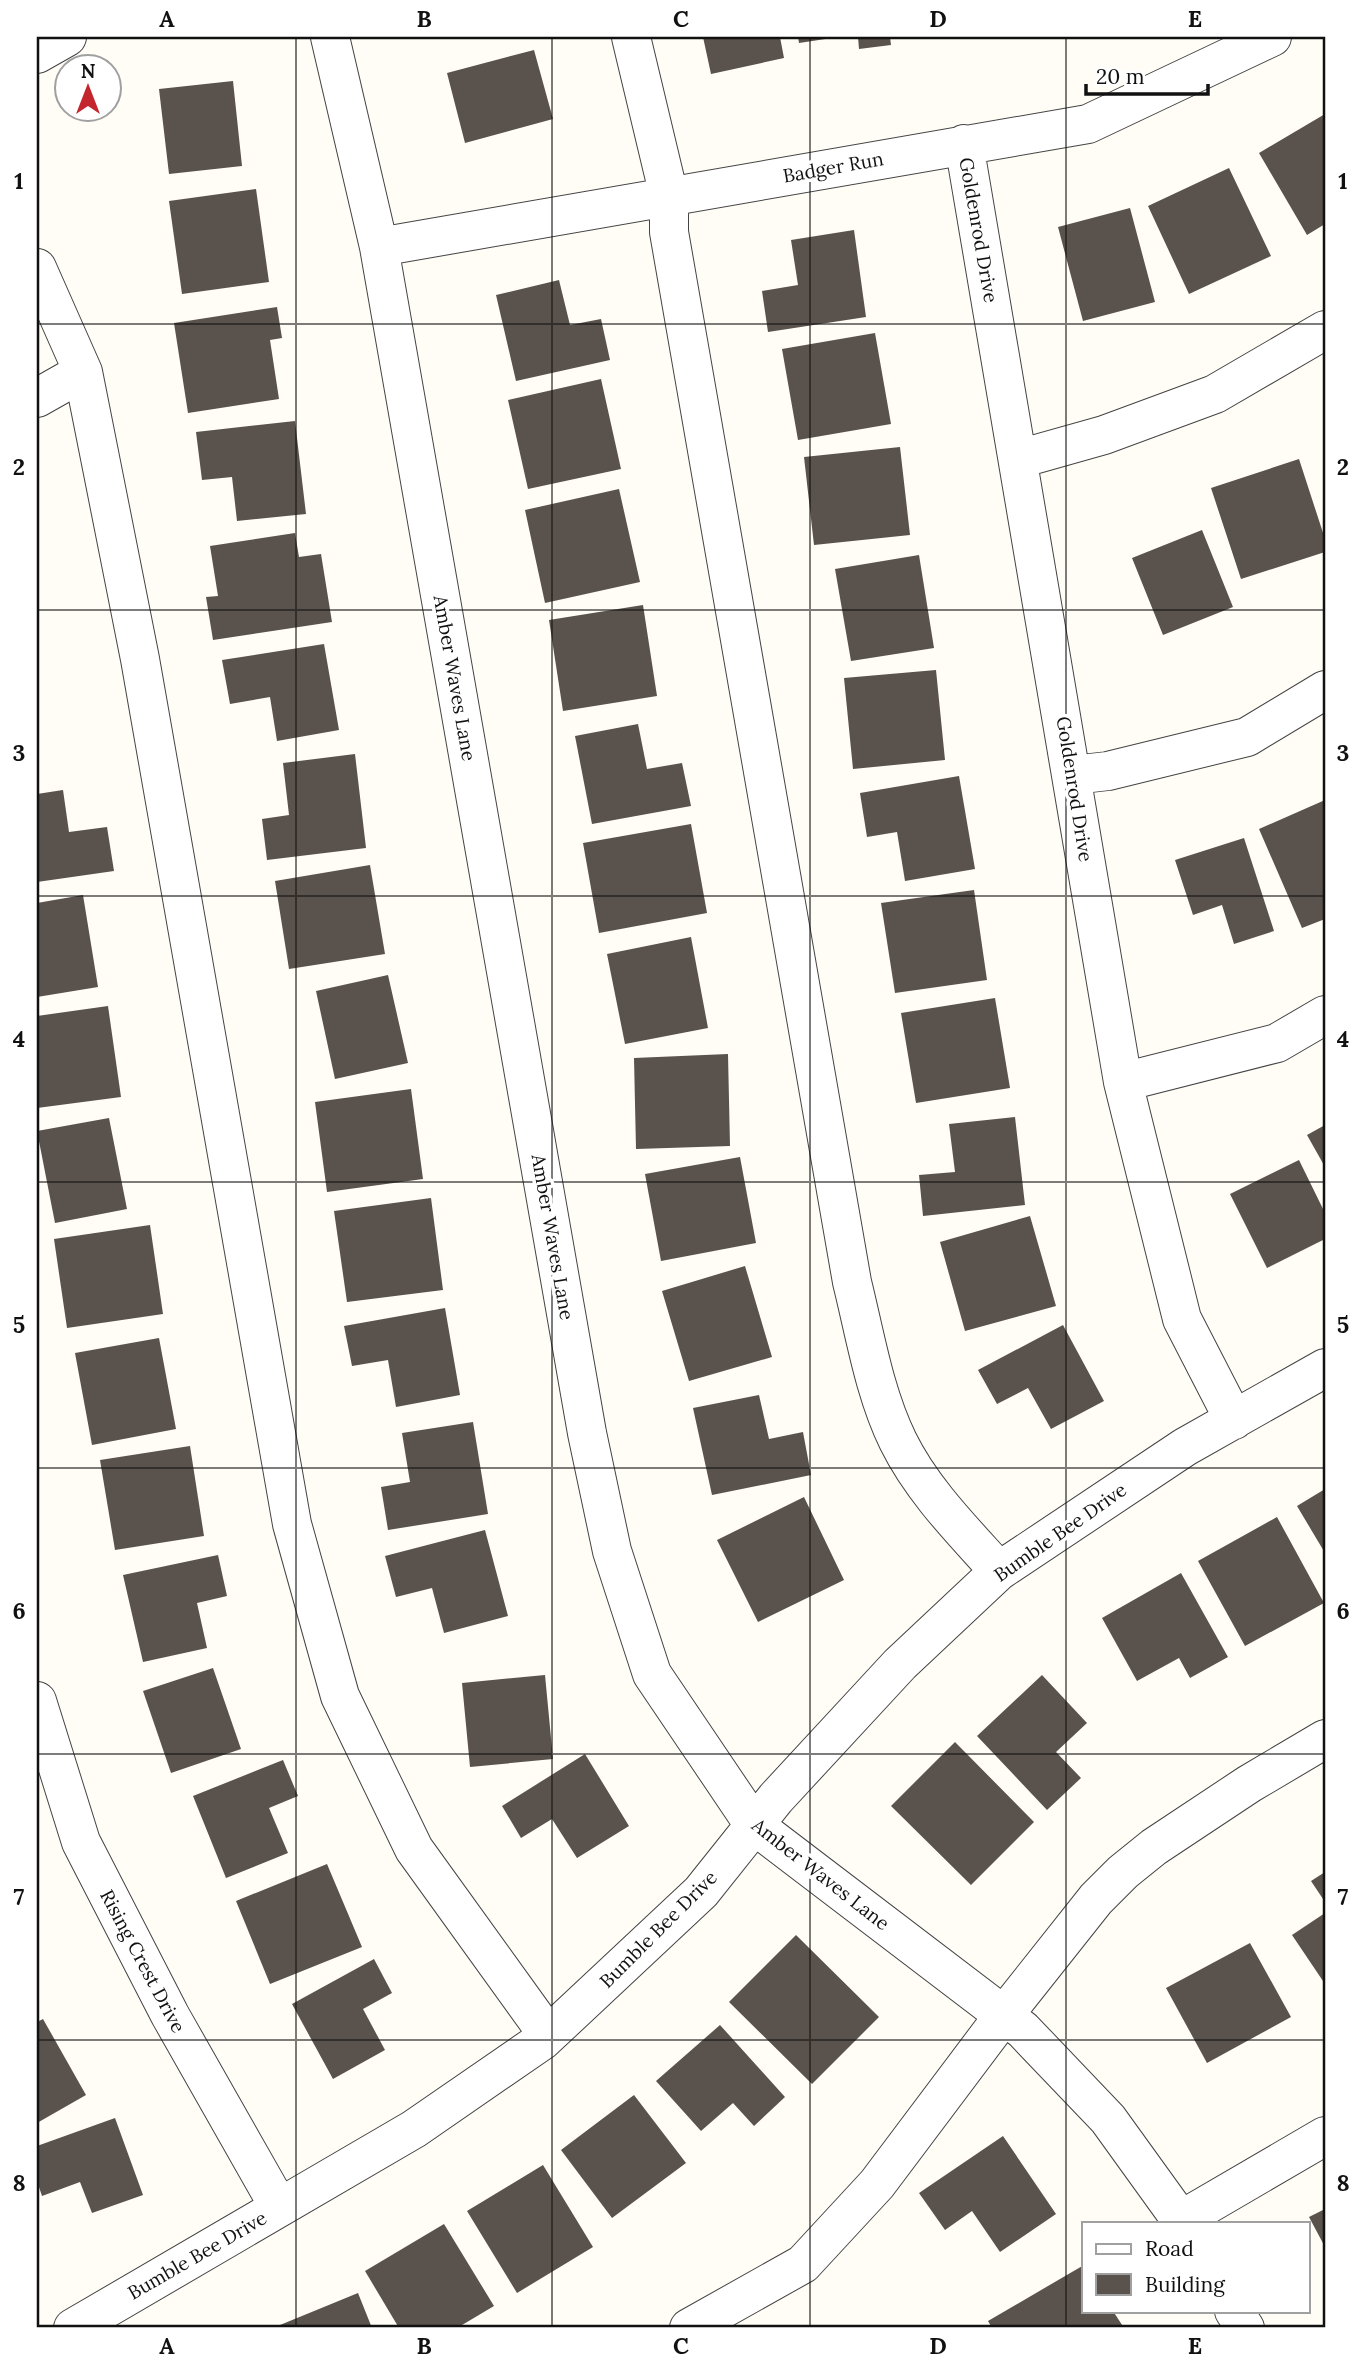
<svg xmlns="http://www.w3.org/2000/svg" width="1362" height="2365" viewBox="0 0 1362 2365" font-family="Lora,serif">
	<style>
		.building { fill: #5a524d }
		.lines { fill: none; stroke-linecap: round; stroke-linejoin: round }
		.minor-casing { stroke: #444; stroke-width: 40 }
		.minor { stroke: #fff; stroke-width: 38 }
		.grid { fill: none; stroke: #111; stroke-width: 2; stroke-opacity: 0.55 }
		.labels { text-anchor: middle; stroke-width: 7; stroke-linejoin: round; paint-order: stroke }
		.street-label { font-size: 19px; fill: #111; stroke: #fff }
		.neatline { fill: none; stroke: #111; stroke-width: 2.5 }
		.grid-label { font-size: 23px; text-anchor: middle; font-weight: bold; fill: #111 }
	</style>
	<rect width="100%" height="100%" fill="#fffdf5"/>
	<!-- building -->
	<path class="building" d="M703,37h77l4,21 -73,16z
		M798,37h33l1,1 -33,5z
		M858,37h32l1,8 -32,4z
		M534,50l19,69 -88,24 -18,-70z
		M233,81l9,85 -73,8 -10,-85z
		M1325,114v110l-18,11 -48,-82z
		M1229,168l42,88 -82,38 -41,-88z
		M256,189l13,93 -87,12 -13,-93z
		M1130,208l25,94 -72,19 -25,-94z
		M854,230l12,87 -98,15 -6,-41 36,-6 -7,-45z
		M559,280l11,45 31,-6 9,41 -94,21 -20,-86z
		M277,307l5,31 -12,2 9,59 -91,14 -14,-90z
		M875,333l16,91 -93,16 -16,-91z
		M601,379l20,90 -93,20 -20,-89z
		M295,421l11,93 -69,7 -5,-44 -30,3 -6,-48z
		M900,447l10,88 -96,10 -10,-88z
		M1299,459l26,80v13l-84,27 -30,-91z
		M619,489l21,93 -95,21 -20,-93z
		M1202,530l31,77 -70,28 -31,-77z
		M295,533l4,24 22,-3 11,68 -119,18 -7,-43 12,-1 -8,-50z
		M919,555l15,93 -83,13 -16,-92z
		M643,605l14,91 -94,15 -14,-91z
		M324,644l15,86 -62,11 -7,-44 -40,7 -8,-44z
		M936,670l9,90 -92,9 -9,-91z
		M638,724l9,45 35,-6 9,43 -99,18 -17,-88z
		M355,754l11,94 -99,12 -5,-41 27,-4 -6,-52z
		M959,776l16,93 -70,12 -8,-49 -30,5 -7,-44z
		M63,790l6,42 38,-5 7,44 -77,11v-88z
		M1325,800v119l-23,9 -43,-99z
		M691,824l16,89 -108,20 -16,-90z
		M1244,838l30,93 -40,13 -12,-39 -29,10 -18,-55z
		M370,865l15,89 -96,15 -14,-88z
		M974,890l13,90 -92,13 -14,-90z
		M83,895l15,92 -61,10v-94z
		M691,937l17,91 -83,16 -18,-90z
		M388,975l20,88 -73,16 -19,-88z
		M995,998l15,90 -94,15 -15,-90z
		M108,1006l13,91 -84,11v-92z
		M728,1054l2,92 -94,3 -2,-91z
		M411,1089l12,90 -96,13 -12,-90z
		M1015,1117l10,88 -102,11 -4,-41 36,-3 -6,-48z
		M109,1118l18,91 -72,14 -18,-92z
		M1325,1125v42l-18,-32z
		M740,1157l16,86 -95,18 -16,-87z
		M1299,1160l26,53v26l-58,29 -37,-74z
		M431,1198l12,92 -96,12 -13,-91z
		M1030,1216l26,90 -91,25 -25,-89z
		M150,1225l13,89 -96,14 -13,-89z
		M745,1266l27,91 -83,24 -27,-90z
		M445,1308l15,87 -64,12 -8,-47 -36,6 -8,-40z
		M1063,1325l41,76 -53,28 -23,-41 -31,16 -19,-34z
		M159,1338l17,91 -84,16 -17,-92z
		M759,1395l10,44 34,-7 8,43 -99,20 -19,-87z
		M473,1422l15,92 -100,16 -7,-43 29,-5 -8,-49z
		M190,1446l14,90 -89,14 -15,-90z
		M1325,1489v64l-28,-47z
		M804,1497l40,83 -86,42 -41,-82z
		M1277,1517l47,86 -79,43 -47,-85z
		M485,1530l23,86 -64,17 -12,-45 -36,9 -11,-41z
		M218,1555l9,41 -30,7 10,45 -64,14 -20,-87z
		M1181,1573l47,84 -38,21 -11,-20 -42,23 -35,-63z
		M213,1668l28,81 -70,24 -28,-82z
		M545,1675l8,84 -83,8 -8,-84z
		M1042,1675l45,48 -31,29 25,26 -34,32 -70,-74z
		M955,1742l79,80 -63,63 -80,-79z
		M585,1754l44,72 -52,32 -25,-39 -31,19 -19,-32z
		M283,1760l15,36 -29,12 19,45 -62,25 -33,-82z
		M327,1864l35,83 -92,37 -34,-83z
		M1325,1872v30l-14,-21z
		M1325,1913v71l-33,-49z
		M796,1935l83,82 -67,67 -83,-82z
		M1250,1943l41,74 -84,46 -41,-75z
		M374,1959l18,34 -29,16 22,41 -52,29 -41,-75z
		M43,2019l43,76 -49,28v-101z
		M720,2025l65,72 -31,29 -21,-23 -32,28 -45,-50z
		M634,2095l52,68 -74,55 -51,-68z
		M115,2118l28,77 -51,18 -12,-31 -38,14 -5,-15v-35z
		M1003,2136l53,78 -56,38 -28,-41 -27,19 -26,-37z
		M543,2165l50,82 -76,46 -50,-82z
		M1325,2209v38l-16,-30z
		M444,2224l50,82 -37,22h-58l-34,-57z
		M1084,2265v46h29l11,17h-132l-4,-7z
		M358,2293l14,35h-91l-1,-3z"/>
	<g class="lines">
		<!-- minor casing -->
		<g class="minor-casing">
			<path id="minor" d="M330,37l49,210 208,1186 25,118 40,123 102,151 269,205 85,89 75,104
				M631,37l38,159v36l183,1050c13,52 22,110 46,159 24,49 65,90 101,130
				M37,54l30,-17
				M964,144l159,938 59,237 52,101
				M379,247l709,-123 184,-87
				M37,268l46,104 57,287 152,865 48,172 74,153 134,186
				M37,398l46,-26
				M1019,459l85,-24 111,-41 110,-64
				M1073,775l35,-4 139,-34 78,-47
				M1123,1082l154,-39 48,-28
				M37,1701l44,141 89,173 109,192
				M1181,2220l144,-84
				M1234,2311l11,17
				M73,2328l341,-199 129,-89 158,-148 75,-94 124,-134 99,-93 186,-124 140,-79
				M689,2328l114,-64 74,-80 127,-169 92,-116 27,-27 31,-25 95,-63 76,-45"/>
		</g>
		<!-- minor -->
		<use href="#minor" class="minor"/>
	</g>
	<!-- grid -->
	<path class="grid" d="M296,37v2291M552,37v2291M810,37v2291M1066,37v2291M37,324h1288M37,610h1288M37,896h1288M37,1182h1288M37,1468h1288M37,1754h1288M37,2040h1288"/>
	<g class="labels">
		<!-- street labels -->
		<g class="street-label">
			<text transform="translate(833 167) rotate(-10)" y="7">Badger Run</text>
			<text transform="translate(979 230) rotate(80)" y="7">Goldenrod Drive</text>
			<text transform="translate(455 678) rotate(80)" y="7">Amber Waves Lane</text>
			<text transform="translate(1075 789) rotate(81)" y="7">Goldenrod Drive</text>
			<text transform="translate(553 1237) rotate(80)" y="7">Amber Waves Lane</text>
			<text transform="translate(1060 1532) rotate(-35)" y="7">Bumble Bee Drive</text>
			<text transform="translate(821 1874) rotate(38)" y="7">Amber Waves Lane</text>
			<text transform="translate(658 1929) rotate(-45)" y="7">Bumble Bee Drive</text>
			<text transform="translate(143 1961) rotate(62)" y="7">Rising Crest Drive</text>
			<text transform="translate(197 2255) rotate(-30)" y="7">Bumble Bee Drive</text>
		</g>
	</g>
	<!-- border -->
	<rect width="1362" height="2365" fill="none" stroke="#ffffff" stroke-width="77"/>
	<!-- legend -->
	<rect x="1082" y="2222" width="228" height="91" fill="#ffffff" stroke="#a0a0a0" stroke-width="2"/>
	<rect x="1096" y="2244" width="35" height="10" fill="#ffffff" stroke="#a0a0a0" stroke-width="2"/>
	<text x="1145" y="2256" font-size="21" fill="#111111">Road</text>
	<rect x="1096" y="2274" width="35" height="21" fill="#5a524d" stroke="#a0a0a0" stroke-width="2"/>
	<text x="1145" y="2292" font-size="21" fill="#111111">Building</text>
	<!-- north arrow -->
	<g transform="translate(88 88)"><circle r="33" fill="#ffffff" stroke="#a0a0a0" stroke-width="2"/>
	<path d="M0-5L12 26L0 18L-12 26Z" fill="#c4262e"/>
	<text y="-10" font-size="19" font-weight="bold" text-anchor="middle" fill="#111111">N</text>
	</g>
	<!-- scale -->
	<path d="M1086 84v10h122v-10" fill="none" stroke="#111111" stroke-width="3.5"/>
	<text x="1096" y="84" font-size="21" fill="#111111" stroke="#ffffff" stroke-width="5" paint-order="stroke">20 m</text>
	<rect x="38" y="38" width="1286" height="2288" class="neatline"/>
	<g class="grid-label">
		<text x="167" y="27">A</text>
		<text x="424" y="27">B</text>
		<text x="681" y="27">C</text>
		<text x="938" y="27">D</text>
		<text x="1195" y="27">E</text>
		<text x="19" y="189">1</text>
		<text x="1343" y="189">1</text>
		<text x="19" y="475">2</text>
		<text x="1343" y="475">2</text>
		<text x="19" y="761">3</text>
		<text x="1343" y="761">3</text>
		<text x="19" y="1047">4</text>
		<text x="1343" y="1047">4</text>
		<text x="19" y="1333">5</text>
		<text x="1343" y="1333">5</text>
		<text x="19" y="1619">6</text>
		<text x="1343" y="1619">6</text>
		<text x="19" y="1905">7</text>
		<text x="1343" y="1905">7</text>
		<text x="19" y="2191">8</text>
		<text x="1343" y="2191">8</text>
		<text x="167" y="2354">A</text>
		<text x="424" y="2354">B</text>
		<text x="681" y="2354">C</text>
		<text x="938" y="2354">D</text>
		<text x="1195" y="2354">E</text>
	</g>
</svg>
